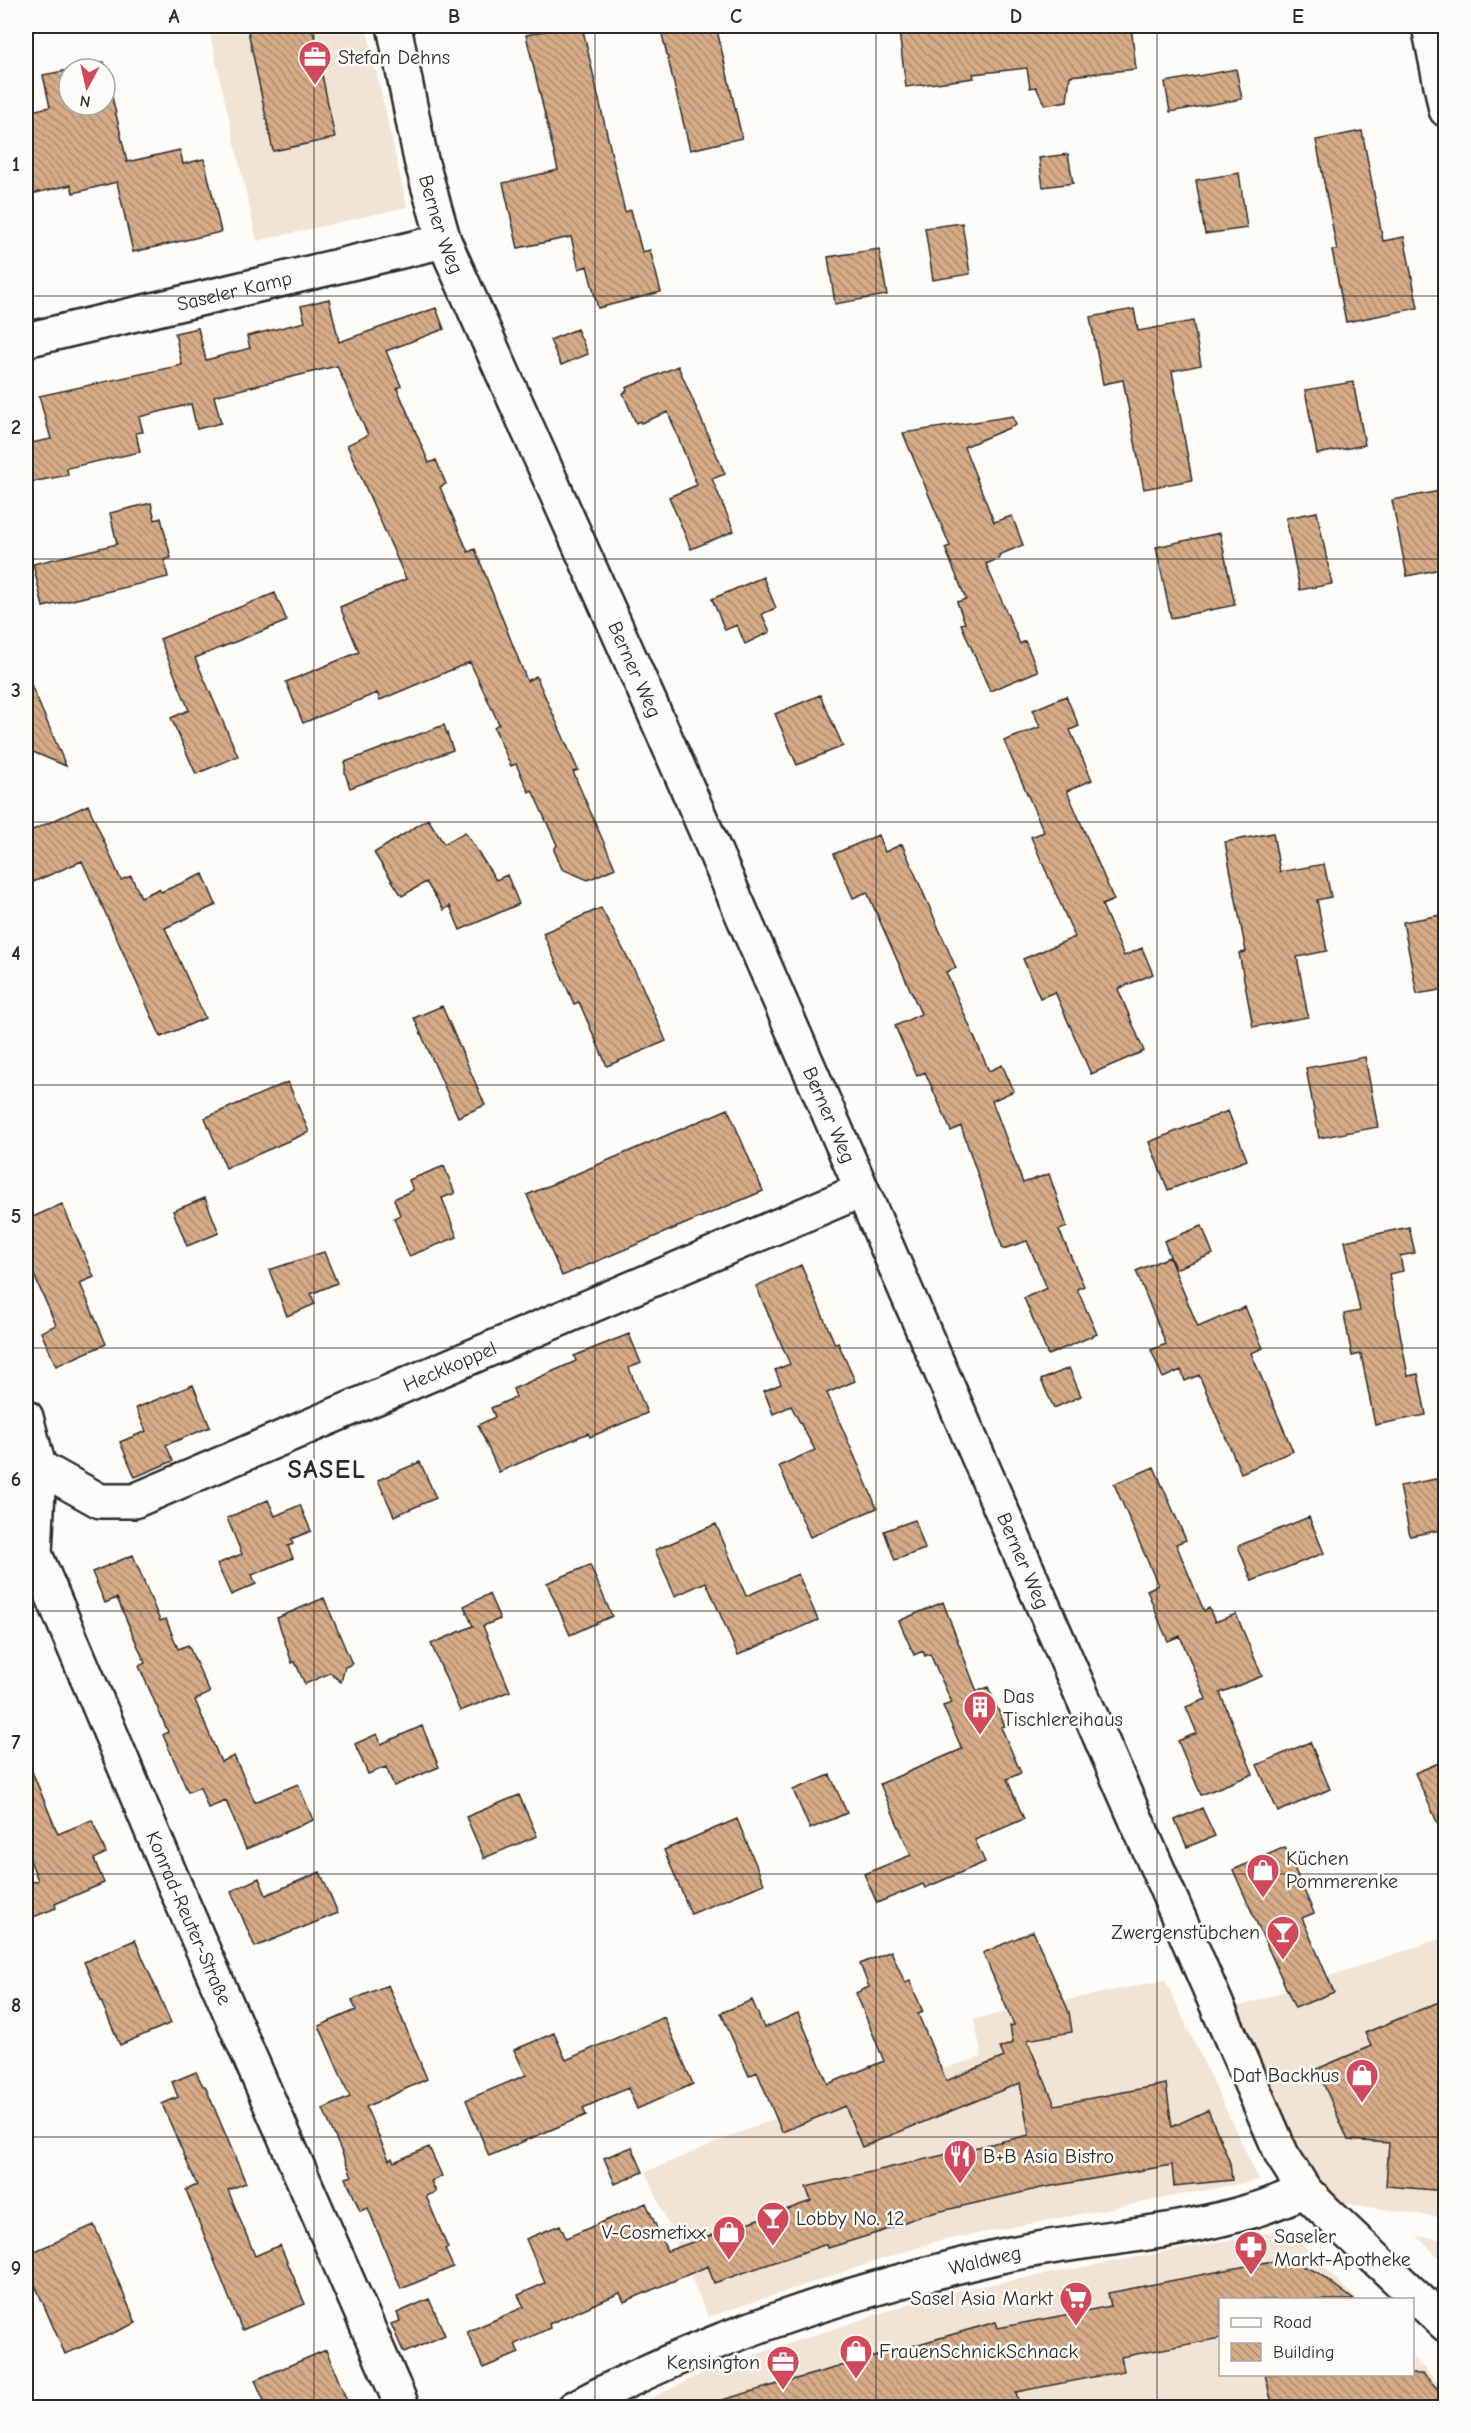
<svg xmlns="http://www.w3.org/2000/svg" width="1471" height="2433" viewBox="0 0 1471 2433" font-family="'Comic Neue',sans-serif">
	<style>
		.built { fill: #f1e4d5 }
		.building { fill: url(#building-back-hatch); stroke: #2b2b2b; stroke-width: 1.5 }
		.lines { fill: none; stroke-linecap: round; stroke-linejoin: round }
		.street-casing { stroke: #2b2b2b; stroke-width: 38 }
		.secondary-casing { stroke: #2b2b2b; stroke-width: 38 }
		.street { stroke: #fdfcf7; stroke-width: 33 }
		.secondary { stroke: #fdfcf7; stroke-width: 33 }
		.grid { fill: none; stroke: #2b2b2b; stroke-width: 1.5; stroke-opacity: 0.55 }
		.labels { text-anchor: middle; stroke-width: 5; stroke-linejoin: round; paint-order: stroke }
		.poi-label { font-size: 20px; fill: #2b2b2b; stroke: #fdfcf7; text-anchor: start }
		.street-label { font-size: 20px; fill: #2b2b2b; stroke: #fdfcf7 }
		.district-label { font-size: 26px; font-weight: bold; letter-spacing: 1.5px; fill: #2b2b2b; stroke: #fdfcf7 }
		.neatline { fill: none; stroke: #2b2b2b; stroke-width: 2 }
		.grid-label { font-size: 20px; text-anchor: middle; font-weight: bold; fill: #2b2b2b }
	</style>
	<defs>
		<pattern id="building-back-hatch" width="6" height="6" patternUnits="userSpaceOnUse" patternTransform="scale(1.5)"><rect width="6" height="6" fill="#d6ab87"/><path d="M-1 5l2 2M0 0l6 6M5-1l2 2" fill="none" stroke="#ae8b6f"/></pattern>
	</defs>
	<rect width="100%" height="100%" fill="#fdfcf7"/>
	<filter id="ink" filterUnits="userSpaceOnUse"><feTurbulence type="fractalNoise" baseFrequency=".0167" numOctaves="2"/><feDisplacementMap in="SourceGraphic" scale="12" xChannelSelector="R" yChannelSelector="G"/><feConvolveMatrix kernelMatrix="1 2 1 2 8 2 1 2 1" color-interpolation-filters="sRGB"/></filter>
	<g filter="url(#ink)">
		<!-- built -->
		<path class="built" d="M208,26h158l41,181 -150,34z
			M1445,1937v281l-118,-17 -24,-25 -77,-165z
			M1165,1980l94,200 -325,62 -226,75 -62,-145 109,-46 227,-69 -8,-38z
			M1288,2229l68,70 -136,1v74h192l1,-17 33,34 -1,17h-815l82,-39 227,-75z
			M1417,2236l28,4v24z"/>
		<!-- building -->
		<path class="building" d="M247,26h65l23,112 -62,13z
			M566,26h16l43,186 6,-2 11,42 8,-2 11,42 -63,16 -11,-42 -8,3 -8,-32 -53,11 -15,-65 55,-13 -32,-135z
			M660,26h56l26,112 -52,12z
			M952,26h179l5,43 -66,7 -3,25 -22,4 -9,-18 -6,1 -3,-20 -54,6 1,4 -68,9 -7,-55z
			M104,62l23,100 53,-12 3,14 21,-5 17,73 -88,20 -16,-70 -44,11 -2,-8 -45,10v-83l24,-5 -7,-32 26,-5v35h36v-36h-32z
			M1236,69l6,30 -72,13 -5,-30z
			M1362,131l21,110 21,-4 14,71 -72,14 -14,-72h5l-21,-110z
			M1068,154l5,29 -30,4 -4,-29z
			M1239,173l8,55 -42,6 -9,-54z
			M962,223l8,51 -37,6 -8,-52z
			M879,249l8,46 -52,9 -7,-47z
			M329,299l10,43 97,-34 8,21 -58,22 15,35 -4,2 32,75 7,-3 10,24 -6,3 28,65 7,-3 52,132 9,-5 42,94 -5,2 42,96 -27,12 -26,-11 -8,-19 3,-5 -25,-55 -3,2 -13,-28 -5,2 -17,-39 5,-3 -29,-62 -90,38 -3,-7 -74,30 -17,-41 73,-30 -19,-45 66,-28 -59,-134 21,-10 -31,-69 -123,30 7,27 -24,6 -6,-25 -52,13 4,15 -7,1 4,19 -73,16 1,7 -42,8v-39l25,-5 -12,-43 143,-31 -7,-32 23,-5 8,32 44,-12 -3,-12 58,-14 -4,-16z
			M1134,309l4,22 55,-10 8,44 -29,6 20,109 -48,9 -21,-109 -20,4 -13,-67z
			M577,329l11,25 -27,11 -11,-25z
			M678,366l47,108 -13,5 22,52 -43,18 -22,-52 28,-12 -29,-73 -27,11 -1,-2 -4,2 -13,-30 4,-2 -1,-3z
			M1353,382l12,63 -48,9 -12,-64z
			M1013,416l3,9 -52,22 30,75 18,-6 11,29 -24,10 1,3 -14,6 34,80 5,-3 13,30 -48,20 -29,-67 4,-1 -8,-21 9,-3 -21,-51 5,-2 -47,-113z
			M1446,490v78l-39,8 -15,-76z
			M151,503l4,17 6,-2 10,40 -7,2 4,17 -125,30 -10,-43 84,-20 -7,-31z
			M1317,512l15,72 -32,6 -14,-72z
			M1220,533l15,72 -64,13 -15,-71z
			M763,577l13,31 -14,6 8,18 -25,12 -8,-19 -12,5 -13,-31z
			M275,593l12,28 -92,37 43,98 -42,18 -25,-56 18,-8 -29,-71z
			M26,673l40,93 -40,-17z
			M820,695l23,51 -46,19 -22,-51z
			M1066,696l13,30 -9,4 22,50 -25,11 47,109 -12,5 22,51 18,-8 11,26 -35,15 26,62 -53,23 -36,-82 -15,6 -17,-39 52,-22 -44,-100 13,-5 -40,-91 36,-14 -7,-17z
			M444,725l9,25 -103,38 -5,-15v-11z
			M88,805l33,75 10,-4 10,21 18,-8 2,3 42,-18 13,31 -51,23 40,90 -44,19 -79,-176 -56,24v-52z
			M428,819l16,25 21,-12 31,48 11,-5 12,29 -59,26 -10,-24 -6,4 -18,-28 -24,14 -28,-43z
			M1273,833l7,39 44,-8 7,33 -14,3 10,51 -30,6 11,60 -55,10 -14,-74 7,-1 -21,-110z
			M878,835l7,17 17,-8 54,124 -10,4 43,99 13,-6 12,26 -22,10 31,82 26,-9 18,53 -8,3 25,56 -7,3 20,45 -49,21 -24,-57 23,-10 -20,-47 -24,8 -42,-123 -10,5 -26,-59 -8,4 -22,-50 26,-12 -54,-122 -14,6 -19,-44z
			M601,908l37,69 28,64 -59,25 -28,-64 -5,2 -31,-71z
			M1446,914v75l-29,5 -14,-72z
			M442,1006l43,99 -27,12 -44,-99z
			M1365,1057l13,70 -59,11 -13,-70z
			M288,1082l21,50 -83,36 -21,-50z
			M728,1109l35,82 -201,85 -35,-81z
			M1228,1111l19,49 -79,30 -19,-48z
			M444,1166l11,27 -13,5 15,39 -48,19 -15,-38 6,-3 -6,-16 19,-9 -4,-10z
			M205,1198l14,35 -32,13 -14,-35z
			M62,1204l32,73 -14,6 26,61 -50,22 -15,-34 15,-7 -23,-52 -7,3v-56z
			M1202,1226l11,28 -38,15 -11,-28z
			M1409,1227l6,26 -15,3 3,15 -14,3 19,102 10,-2 8,41 -51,10 -14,-71 -9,2 -8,-42 16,-3 -15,-70z
			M324,1252l13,31 -26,11 4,10 -28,12 -18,-46z
			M1169,1257l29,70 47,-20 18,41 -12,5 42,98 -52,22 -42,-98 -14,6 -4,-11 -18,8 -12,-28 15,-6 -30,-73z
			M801,1265l34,79 3,-1 17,38 -28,12 50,115 -67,29 -31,-71 36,-16 -24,-44 -18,8 -9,-23 17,-7 -6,-14 15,-6 -34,-78z
			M629,1334l12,29 -12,5 18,45 -57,24 -2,-4 -89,39 -21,-47 17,-8 -4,-9 25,-11 -3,-8 63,-28 -2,-5z
			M1069,1368l12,28 -27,12 -13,-28z
			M193,1385l17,42 -44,18 7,16 -38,16 -15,-35 26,-11 -10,-23z
			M420,1462l16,36 -42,18 -16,-36z
			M1154,1467l32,73 -10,4 28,67 5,-3 6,14 21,-8 26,62 -42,17 33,81 -52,21 -23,-54 19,-8 -11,-26 20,-8 -26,-63 -12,5 -6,-13 -15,-38 11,-5 -44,-101z
			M1446,1477v52l-36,7 -10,-50z
			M268,1500l7,16 25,-11 11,26 -20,8 2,5 -5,2 5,12 -41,17 4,9 -25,11 -14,-31 25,-10 -15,-36z
			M1309,1517l15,36 -72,28 -14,-35z
			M915,1520l10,29 -30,11 -11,-29z
			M716,1524l30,72 52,-22 20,46 -80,35 -32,-73 -31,14 -20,-46z
			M133,1555l27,66 6,-2 12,30 10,-4 22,48 -15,7 26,62 13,-6 21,46 43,-18 15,36 -67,29 -20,-48 -18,7 -8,-21 -12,5 -25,-57 5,-3 -29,-66 6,-3 -28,-65 -12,5 -13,-31z
			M590,1565l22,51 -42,19 -23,-52z
			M489,1594l11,25 -17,7 27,65 -50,20 -29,-67 42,-18 -9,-20z
			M324,1598l28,66 -7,3 -4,15 -11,-9 -25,11 -10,-22 -3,1 -15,-45z
			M943,1602l34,90 11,-5 17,39 -4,1 20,46 -14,6 17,40 -49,21 10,22 -60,26 -2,-4 -46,19 -13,-29 47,-19 -31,-71 82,-35 -19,-43 9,-3 -22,-49 -5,2 -2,-5 -9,4 -15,-34z
			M422,1726l17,41 -45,19 -8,-19 -18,7 -13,-30 22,-10 4,10z
			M1310,1742l20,47 -52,23 -21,-47z
			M26,1757l32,77 34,-14 14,33 -12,6 10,24 -49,21 1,4 -30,12v-35l12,-5 -12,-30z
			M1446,1760v82l-31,-69z
			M830,1775l17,38 -37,16 -17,-39z
			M519,1795l18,41 -53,22 -18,-41z
			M1202,1808l13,28 -28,11 -12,-27z
			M737,1819l27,65 -73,30 -27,-64z
			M1285,1847l29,66 -12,5 32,74 -39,16 -62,-138z
			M320,1872l18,41 -83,34 -24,-56 28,-13 7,17z
			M1033,1931l36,81 3,20 -45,8 28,65 111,-21 6,43 36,-17 22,53 2,17 -58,6 -2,-21 -131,23 -121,28 -40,16 -52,16 -1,-4 -113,39 -6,-17 -84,36 -4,-9 -71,31 1,4 -35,16 4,9 -36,15 -16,-36 57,-25 -6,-12 27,-12 -19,-44 34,-14 6,13 80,-35 21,48 144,-50 -5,-14 223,-52 -9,-52 -158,64 -17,-41 -63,26 -25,-60 -8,4 -28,-63 31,-13 12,28 34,-15 30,71 56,-23 -28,-68 13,-6 -9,-23 31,-13 14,32 5,-2 13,31 -5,2 28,67 58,-24 -4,-9 13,-5 -3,-17 4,-1 -31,-72z
			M135,1940l36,83 -51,22 -36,-83z
			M388,1985l39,94 -61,28 23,53 3,-2 2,4 35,-15 13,29 -11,5 5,11 -10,4 22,52 -3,1 8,18 -52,22 -33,-81 -8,3 -14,-33 6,-2 -29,-67 27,-12 -31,-71 37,-16 -4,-10z
			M1446,1999v192l-60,-5 3,-43 -41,-3 -31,-71 54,-23 -6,-13z
			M664,2017l29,67 -56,25 -9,-21 -45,20 3,7 -97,41 -23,-56 60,-25 -12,-25 40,-17 12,27z
			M196,2072l7,14h2l41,97 -18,7 27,66 25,-11 25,59 -63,26 -56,-140 11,-5 -35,-81 16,-7 -6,-15z
			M632,2147l11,25 -28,12 -11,-26z
			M94,2225l42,98 -71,31 -39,-90v-9z
			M1267,2262l27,1 23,9 37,28h-133v38l-100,19 3,14 -108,21 4,16h-297l-1,-8 274,-78 2,6 113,-22 -3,-13z
			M429,2299l16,36 -41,18 -13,-29 9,-3 -3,-8z
			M326,2350l24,58h-83l-12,-28z
			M1265,2374h158l23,23v11h-141l-2,-6 -30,6z"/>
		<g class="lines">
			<!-- street casing -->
			<g class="street-casing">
				<g id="street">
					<path d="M1429,26l17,84"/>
					<path id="s1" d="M26,340l418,-99"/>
					<path id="s2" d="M26,1417l13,50 -4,87 140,332 228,522"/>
					<path id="s3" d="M39,1467l61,34h34l728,-311"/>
				</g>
			</g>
			<!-- secondary casing -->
			<g class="secondary-casing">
				<g id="secondary">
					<path id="s4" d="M394,26l27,134 23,81 218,489 620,1425 23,36 20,20 121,114"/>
					<path id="s5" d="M574,2408c132,-71 276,-117 422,-151 85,-19 175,-21 258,-47 18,-5 34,-13 51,-19"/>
				</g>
			</g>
			<!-- street -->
			<use href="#street" class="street"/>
			<!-- secondary -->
			<use href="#secondary" class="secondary"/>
		</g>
	</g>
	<!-- grid -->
	<path class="grid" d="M314,26v2382M595,26v2382M876,26v2382M1157,26v2382M26,296h1420M26,559h1420M26,822h1420M26,1085h1420M26,1348h1420M26,1611h1420M26,1874h1420M26,2137h1420"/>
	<!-- icons -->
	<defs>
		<g id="office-pin" transform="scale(1.725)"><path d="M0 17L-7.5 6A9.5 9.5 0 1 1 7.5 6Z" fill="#d1495b" stroke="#fdfcf7"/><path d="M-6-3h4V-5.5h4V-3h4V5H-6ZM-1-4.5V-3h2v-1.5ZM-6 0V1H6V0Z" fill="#fff"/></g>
		<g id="building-pin" transform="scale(1.725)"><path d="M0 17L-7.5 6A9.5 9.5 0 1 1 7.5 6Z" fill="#d1495b" stroke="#fdfcf7"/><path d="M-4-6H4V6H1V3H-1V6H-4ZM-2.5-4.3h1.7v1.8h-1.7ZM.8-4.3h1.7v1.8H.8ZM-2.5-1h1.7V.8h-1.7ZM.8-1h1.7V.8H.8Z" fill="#fff"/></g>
		<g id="shop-pin" transform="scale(1.725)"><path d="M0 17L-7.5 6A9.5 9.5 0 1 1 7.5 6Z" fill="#d1495b" stroke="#fdfcf7"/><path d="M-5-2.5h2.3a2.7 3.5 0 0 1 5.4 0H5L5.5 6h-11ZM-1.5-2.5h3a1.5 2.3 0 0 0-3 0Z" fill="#fff"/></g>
		<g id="bar-pin" transform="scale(1.725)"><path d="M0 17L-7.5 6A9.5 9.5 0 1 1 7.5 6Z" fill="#d1495b" stroke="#fdfcf7"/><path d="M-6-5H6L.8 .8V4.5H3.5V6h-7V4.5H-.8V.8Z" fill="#fff"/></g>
		<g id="restaurant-pin" transform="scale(1.725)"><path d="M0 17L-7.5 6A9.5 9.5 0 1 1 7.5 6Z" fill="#d1495b" stroke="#fdfcf7"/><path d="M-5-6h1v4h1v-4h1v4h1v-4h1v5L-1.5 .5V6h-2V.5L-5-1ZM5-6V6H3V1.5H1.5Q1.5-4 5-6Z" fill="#fff"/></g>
		<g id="pharmacy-pin" transform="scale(1.725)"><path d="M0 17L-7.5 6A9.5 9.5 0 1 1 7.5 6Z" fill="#d1495b" stroke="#fdfcf7"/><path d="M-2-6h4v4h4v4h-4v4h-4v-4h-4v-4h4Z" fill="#fff"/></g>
		<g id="supermarket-pin" transform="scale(1.725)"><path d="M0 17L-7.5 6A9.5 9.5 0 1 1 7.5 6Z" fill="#d1495b" stroke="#fdfcf7"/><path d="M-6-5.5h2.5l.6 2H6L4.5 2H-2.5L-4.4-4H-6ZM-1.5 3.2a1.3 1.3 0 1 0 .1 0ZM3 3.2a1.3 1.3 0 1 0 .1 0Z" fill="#fff"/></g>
	</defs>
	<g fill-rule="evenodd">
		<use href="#office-pin" x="315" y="57"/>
		<use href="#building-pin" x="980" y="1707"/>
		<use href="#shop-pin" x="1263" y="1870"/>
		<use href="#bar-pin" x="1283" y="1932"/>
		<use href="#shop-pin" x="1362" y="2075"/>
		<use href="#restaurant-pin" x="960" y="2156"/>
		<use href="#bar-pin" x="773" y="2218"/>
		<use href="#shop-pin" x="729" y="2232"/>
		<use href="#pharmacy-pin" x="1251" y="2247"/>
		<use href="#supermarket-pin" x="1076" y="2298"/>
		<use href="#shop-pin" x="856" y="2351"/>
		<use href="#office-pin" x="783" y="2362"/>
	</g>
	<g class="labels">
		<!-- poi labels -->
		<g class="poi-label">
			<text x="338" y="64">Stefan Dehns</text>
			<text x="1003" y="1703">Das<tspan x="1003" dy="23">Tischlereihaus</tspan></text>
			<text x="1286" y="1865">Küchen<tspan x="1286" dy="23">Pommerenke</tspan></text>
			<text x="1260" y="1939" text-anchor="end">Zwergenstübchen</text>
			<text x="1339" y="2082" text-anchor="end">Dat Backhus</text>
			<text x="983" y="2163">B+B Asia Bistro</text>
			<text x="796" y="2225">Lobby No. 12</text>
			<text x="706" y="2239" text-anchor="end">V-Cosmetixx</text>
			<text x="1274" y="2243">Saseler<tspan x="1274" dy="23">Markt-Apotheke</tspan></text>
			<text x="1053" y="2305" text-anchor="end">Sasel Asia Markt</text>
			<text x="879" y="2358">FrauenSchnickSchnack</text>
			<text x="760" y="2369" text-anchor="end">Kensington</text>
		</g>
		<!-- street labels -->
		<g class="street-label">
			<text dy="7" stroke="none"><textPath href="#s4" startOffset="204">Berner Weg</textPath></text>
			<text dy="7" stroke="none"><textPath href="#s1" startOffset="214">Saseler Kamp</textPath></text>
			<text dy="7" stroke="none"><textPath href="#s4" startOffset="690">Berner Weg</textPath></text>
			<text dy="7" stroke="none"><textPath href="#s4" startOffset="1176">Berner Weg</textPath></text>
			<text dy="7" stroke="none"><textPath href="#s3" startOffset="447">Heckkoppel</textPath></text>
			<text dy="7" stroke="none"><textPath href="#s4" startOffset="1662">Berner Weg</textPath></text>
			<text dy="7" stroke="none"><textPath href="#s2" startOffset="534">Konrad-Reuter-Straße</textPath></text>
			<text dy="7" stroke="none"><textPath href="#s5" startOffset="438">Waldweg</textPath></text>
		</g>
		<!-- district labels -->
		<g class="district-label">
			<text x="327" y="1478">SASEL</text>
		</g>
	</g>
	<!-- margin -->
	<rect width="1471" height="2433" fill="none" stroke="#fdfcf7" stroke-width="66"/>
	<!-- legend -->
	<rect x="1219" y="2298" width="195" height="78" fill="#fdfcf7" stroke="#a9a8a5" stroke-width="1.5"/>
	<rect x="1231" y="2318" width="30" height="9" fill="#fdfcf7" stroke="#a9a8a5" stroke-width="1.5"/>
	<text x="1273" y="2328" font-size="18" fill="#2b2b2b">Road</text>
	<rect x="1231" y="2343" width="30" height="18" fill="url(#building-back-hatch)" stroke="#a9a8a5" stroke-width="1.5"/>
	<text x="1273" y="2358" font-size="18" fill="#2b2b2b">Building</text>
	<!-- north arrow -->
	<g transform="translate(87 87) rotate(188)"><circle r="28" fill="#fdfcf7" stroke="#a9a8a5" stroke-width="1.5"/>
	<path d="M0-4.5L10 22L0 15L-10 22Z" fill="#d1495b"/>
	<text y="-9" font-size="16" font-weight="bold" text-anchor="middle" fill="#2b2b2b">N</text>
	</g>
	<rect x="33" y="33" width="1405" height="2367" class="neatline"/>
	<g class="grid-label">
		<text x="174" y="23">A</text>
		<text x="454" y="23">B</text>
		<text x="736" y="23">C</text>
		<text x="1016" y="23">D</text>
		<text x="1298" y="23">E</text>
		<text x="16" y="171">1</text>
		<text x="16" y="434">2</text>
		<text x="16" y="697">3</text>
		<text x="16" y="960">4</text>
		<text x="16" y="1223">5</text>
		<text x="16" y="1486">6</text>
		<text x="16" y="1749">7</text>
		<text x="16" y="2012">8</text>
		<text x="16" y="2275">9</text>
	</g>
</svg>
